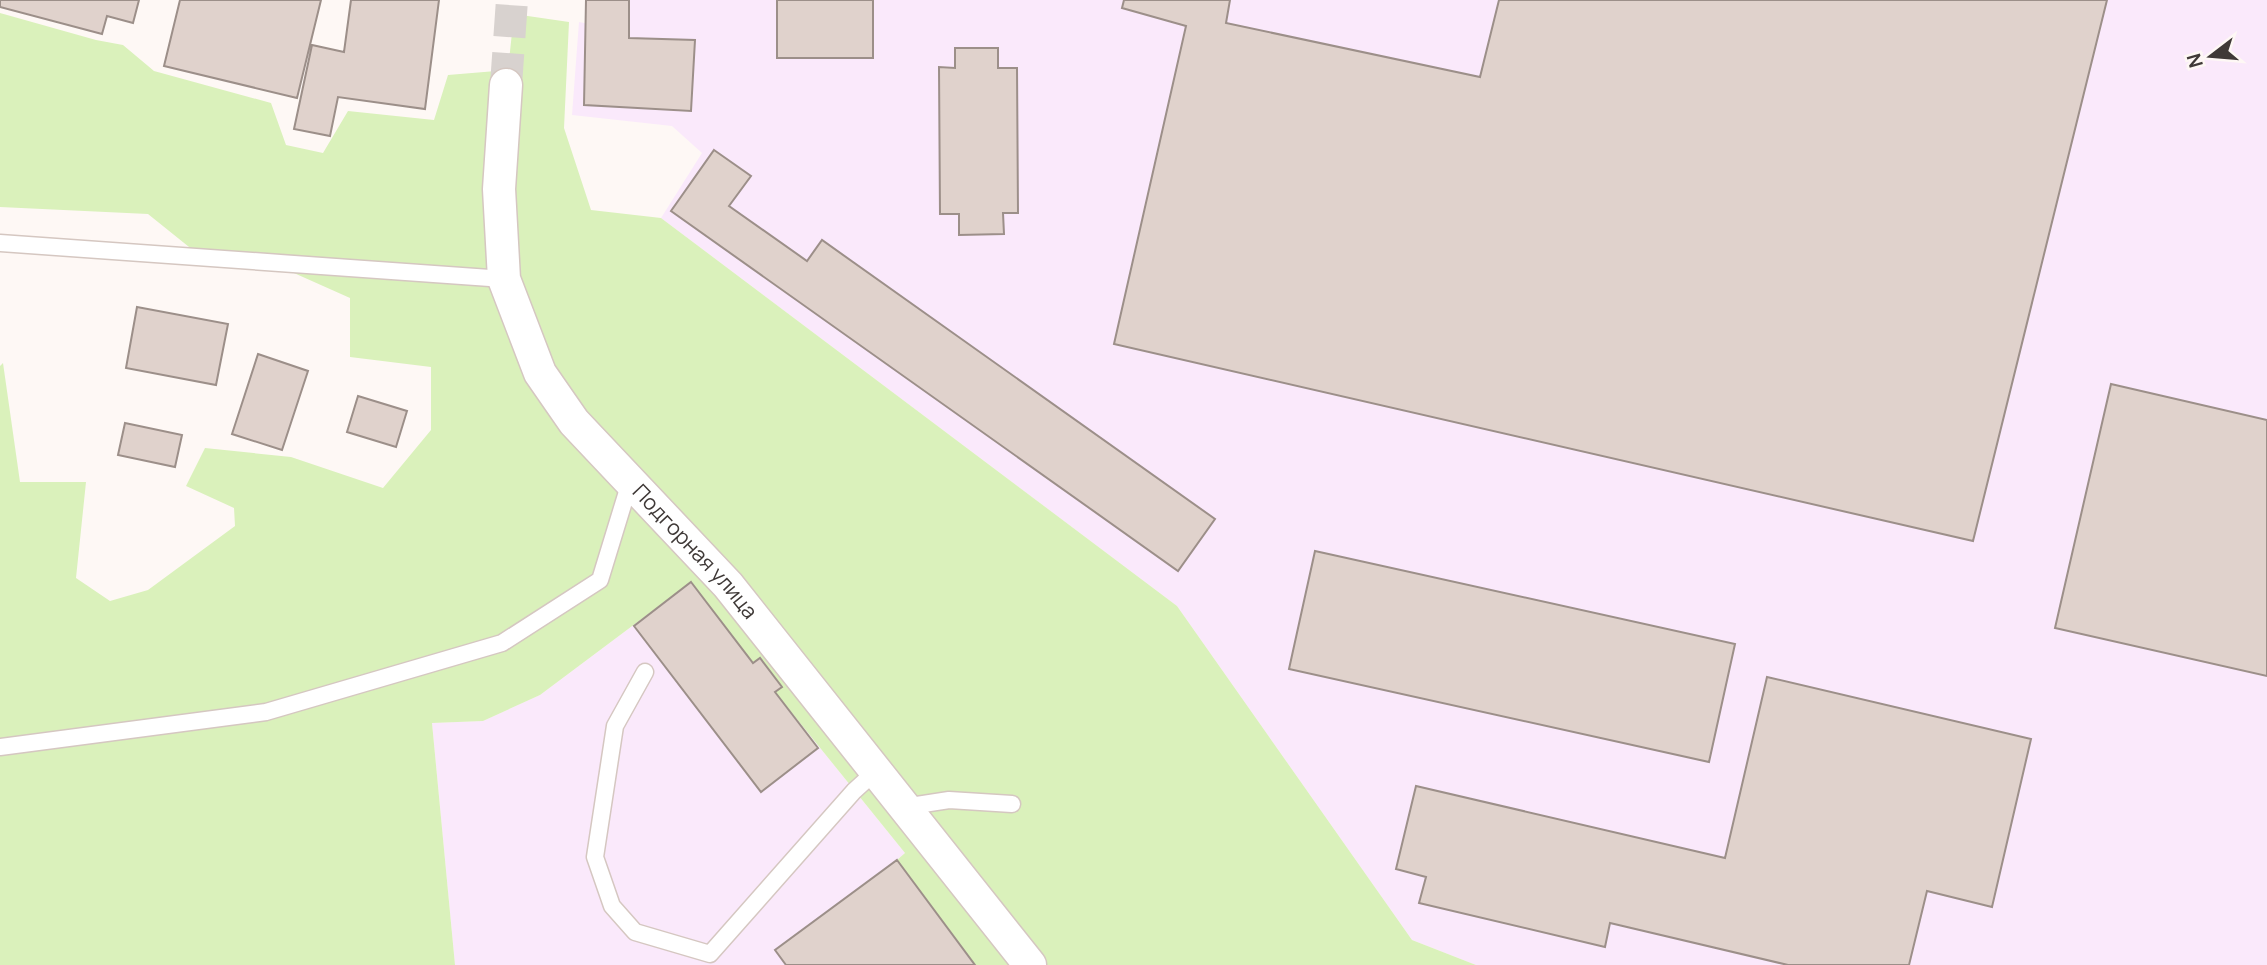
<svg xmlns="http://www.w3.org/2000/svg" width="2267" height="965" viewBox="0 0 2267 965" font-family="Manrope,sans-serif">
	<style>
		.industrial { fill: #fae9fb }
		.green { fill: #daf1bb }
		.building { fill: #e0d2cc; stroke: #9c8f89; stroke-width: 2 }
		.lines { fill: none; stroke-linecap: round; stroke-linejoin: round }
		.minor-tunnel { stroke: #d8d2cf; stroke-width: 32; stroke-dasharray: 32 16; stroke-linecap: butt }
		.service-casing { stroke: #d5c7c1; stroke-width: 19 }
		.minor-casing { stroke: #d5c7c1; stroke-width: 35 }
		.service { stroke: #fff; stroke-width: 16 }
		.minor { stroke: #fff; stroke-width: 32 }
		.labels { text-anchor: middle; stroke-width: 7; stroke-linejoin: round; paint-order: stroke }
		.street-label { font-size: 21px; fill: #3f3937; stroke: #fef8f5 }
	</style>
	<rect width="100%" height="100%" fill="#fef8f5"/>
	<!-- industrial -->
	<path class="industrial" d="M617,0h1650v965h-791l-64,-25 -235,-334 -516,-388 41,-65 -30,-27 -100,-11 7,-93 37,7z
		M691,582l62,80 7,-4 22,29 -7,5 130,161 -8,7 78,105h-520l-23,-242 51,-2 57,-26z"/>
	<!-- green -->
	<path class="green" d="M0,13l96,27 27,5 31,26 117,32 15,42 37,8 25,-42 86,9 14,-45 60,-5 6,-56 55,8 -5,106 27,82 70,8 516,388 235,334 64,25h-501l-78,-105 8,-7 -130,-161 7,-5 -22,-29 -7,5 -62,-81 -151,113 -57,26 -51,2 23,242h-455v-599l3,-3 17,119h66l-10,96 34,23 38,-11 87,-64 -1,-18 -48,-22 19,-38 86,9 92,31 48,-58v-63l-81,-10v-59l-83,-37 -63,-2 -56,-45 -148,-7z"/>
	<!-- building -->
	<path class="building" d="M0,0h139l-6,23 -26,-7 -5,18 -102,-27z
		M180,0h141l-24,98 -133,-32z
		M351,0h88l-14,109 -87,-12 -8,39 -36,-7 18,-84 32,7z
		M586,0h43v38l66,2 -4,71 -107,-6z
		M777,0h96v58h-96z
		M1124,0h106l-4,23 254,54 19,-77h608l-134,541 -859,-197 72,-318 -64,-18z
		M955,48h43v20h19l1,145h-15l1,21 -45,1v-21h-19l-1,-147 16,1z
		M714,150l37,26 -22,30 78,55 15,-21 393,279 -37,52 -507,-360z
		M137,307l91,17 -12,61 -90,-17z
		M258,354l50,17 -26,79 -50,-16z
		M2111,384l156,36v256l-212,-48z
		M358,396l49,15 -11,36 -49,-15z
		M125,423l57,12 -7,32 -57,-12z
		M1315,551l420,93 -26,118 -420,-93z
		M691,582l62,81 7,-5 22,29 -7,5 43,56 -57,44 -127,-166z
		M1767,677l264,62 -39,168 -65,-16 -18,74h-121l-178,-42 -5,24 -186,-44 7,-26 -30,-8 20,-83 309,72z
		M897,860l78,105h-189l-11,-15z"/>
	<g class="lines">
		<!-- minor-tunnel -->
		<path class="minor-tunnel" d="M506,85l6,-85"/>
		<!-- service casing -->
		<g class="service-casing">
			<path id="service" d="M0,243l504,36
				M645,672l-30,54 -20,131 17,49 23,26 75,22 144,-163 22,-20
				M0,747l266,-35 236,-69 98,-63 30,-98
				M904,807l45,-7 63,4"/>
		</g>
		<!-- minor casing -->
		<g class="minor-casing">
			<g id="minor">
				<path id="s1" d="M506,85l-7,104 5,90 36,94 34,49 154,163 302,380"/>
			</g>
		</g>
		<!-- service -->
		<use href="#service" class="service"/>
		<!-- minor -->
		<use href="#minor" class="minor"/>
	</g>
	<g class="labels">
		<!-- street labels -->
		<g class="street-label">
			<text dy="7" stroke="none"><textPath href="#s1" startOffset="532">Подгорная улица</textPath></text>
		</g>
	</g>
	<!-- north arrow -->
	<g transform="translate(2211 56) rotate(254)" stroke="#fef8f5" stroke-width="5" paint-order="stroke">
	<path d="M0-5L12 26L0 18L-12 26Z" fill="#3f3937"/>
	<text y="-10" font-size="19" font-weight="bold" text-anchor="middle" fill="#3f3937">N</text>
	</g>
</svg>
